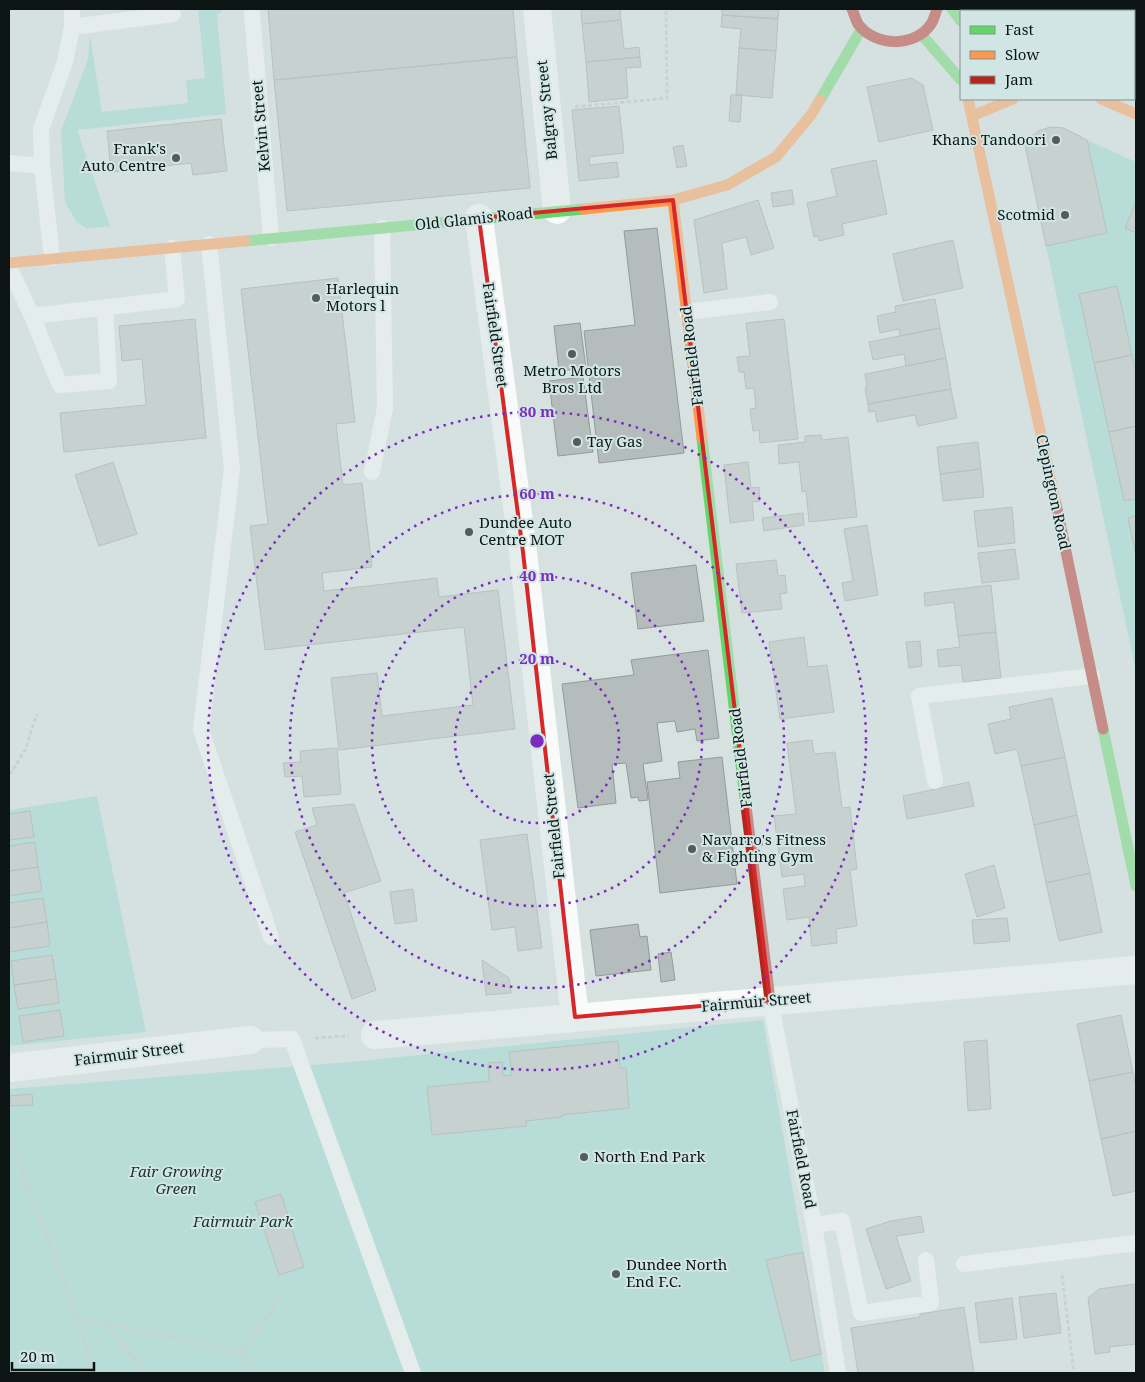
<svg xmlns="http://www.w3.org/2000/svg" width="1145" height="1382" viewBox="0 0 1145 1382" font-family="'Noto Serif',serif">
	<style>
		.green { fill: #94d4cf }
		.building { fill: #b4bdbc; stroke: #929b9a }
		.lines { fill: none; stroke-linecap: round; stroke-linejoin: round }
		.path { stroke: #bbbfbe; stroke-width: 3; stroke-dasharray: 4 2.5; stroke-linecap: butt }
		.lane { stroke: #f9fafa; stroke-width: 16 }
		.street { stroke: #f9fafa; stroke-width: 28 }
		.fast { stroke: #63d668; stroke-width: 11 }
		.slow { stroke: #ff974d; stroke-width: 11 }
		.jam { stroke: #b3261e; stroke-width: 11 }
		.marked { fill: none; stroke: #d62828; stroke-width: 4; stroke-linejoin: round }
		.ring { fill: none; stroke: #7b2cbf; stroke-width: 2.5; stroke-dasharray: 2.5 5 }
		.poi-dot { fill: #535c5b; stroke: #d1e6e4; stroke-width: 2 }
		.labels { text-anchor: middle; stroke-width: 4; stroke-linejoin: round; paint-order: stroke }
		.street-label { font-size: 15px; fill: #0d1514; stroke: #d1e6e4 }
		.poi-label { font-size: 15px; fill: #0d1514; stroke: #d1e6e4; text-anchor: start }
		.park-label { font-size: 15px; font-style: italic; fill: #1a312f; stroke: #d1e6e4 }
		.centre { fill: #7b2cbf; stroke: #d1e6e4; stroke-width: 2.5 }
		.ring-label { font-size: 15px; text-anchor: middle; font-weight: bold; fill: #7b2cbf; stroke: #d1e6e4; stroke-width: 4; stroke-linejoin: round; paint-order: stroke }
	</style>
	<rect width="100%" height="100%" fill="#d6e1e0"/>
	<!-- green -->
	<path class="green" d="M198,9h23v4l-4,1 9,100 -149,16 33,96 -23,3 -11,-8 -11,-19 -4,-71 27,-72 2,-23 12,76 86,-9 -2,-23 19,-2z
		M1058,9h78v56l-2,-2v-52h-77z
		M1087,140l49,22v510l-90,-426 61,-13z
		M97,796l49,236 -137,14v-236z
		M763,1020l62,353h-816v-284l341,-27z"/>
	<!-- building -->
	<path class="building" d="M268,9h245l4,48 -243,23z
		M581,9h39l1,11 -39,4z
		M722,9h57l-1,10 -56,-4z
		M1023,9h21l-2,2h-20z
		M1085,9h51v22l-2,-1v-19h-43z
		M722,15l56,4 -2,32 -37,-3 2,-19 -20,-2z
		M621,20l3,29 15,-2 1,10 -54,5 -4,-38z
		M739,48l37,3 -4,47 -36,-3z
		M517,57l13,131 -243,23 -13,-131z
		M640,57l1,10 -15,1 2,30 -39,4 -3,-40z
		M912,78l11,7 10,45 -54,12 -12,-55z
		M731,95h11l-2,27 -11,-1z
		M619,106l5,47 -35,4 1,8 27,-3 2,15 -40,4 -7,-71z
		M221,119l6,52 -34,4 -2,-12 -80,9 -4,-41z
		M1050,127l14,1 23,12 20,93 -61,13 -21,-101 5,-7 8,-7z
		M683,145l4,21 -10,2 -4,-21z
		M876,160l11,54 -45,10 2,11 -25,6 -1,-5 -4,1 -7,-34 30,-7 -6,-27z
		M792,190l2,14 -21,3 -2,-14z
		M758,200l16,48 -23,7 -5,-18 -24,6 5,46 -23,4 -10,-73z
		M1136,202v31l-11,-5z
		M657,228l27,225 -85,10 -15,-132 51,-6 -11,-94z
		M953,240l10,48 -60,13 -10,-47z
		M338,278l17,144 -19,2 7,61 19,-2 10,84 -50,6 2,18 113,-13 2,19 59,-7 17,139 -176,21 -8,-72 46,-5 5,43 91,-11 -9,-78 -199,23 -15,-124 18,-2 -27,-235z
		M1117,286l15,69 -38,8 -15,-69z
		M935,299l5,29 -40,8 -1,-7 -19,4 -3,-17 19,-4 -1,-6z
		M195,319l11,119 -142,14 -4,-39 86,-8 -4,-46 -20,2 -3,-35z
		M784,319l14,120 -38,4 -1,-13 -6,1 -3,-22 6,-1 -2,-20 -8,1 -2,-17h-5l-2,-15 13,-1 -4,-33z
		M580,323l6,45 -27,3 -5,-45z
		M940,328l6,30 -40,8 -2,-12 -31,6 -4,-18z
		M1132,355l4,19v52l-27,6 -15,-69z
		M946,358l5,31 -83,15 -3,-16 2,-1 -2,-13z
		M583,377l10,75 -35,4 -9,-75z
		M951,389l6,29 -39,8 -3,-11 -38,7 -2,-11 -6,1 -1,-8z
		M1136,426v73l-12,2 -15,-69z
		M821,435l1,5 26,-3 9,80 -48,5 -3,-31 -4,1 -3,-30 -20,2 -1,-19 27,-3v-6z
		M978,442l3,27 -41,5 -3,-27z
		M113,462l24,72 -38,12 -24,-71z
		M748,462l3,26 8,-1 1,14 -8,1 2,18 -24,3 -6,-58z
		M981,469l3,28 -41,4 -3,-27z
		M1012,507l3,36 -37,4 -4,-36z
		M803,513l1,12 -40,6 -2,-13z
		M1136,516v40l-8,-38z
		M867,525l11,70 -33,6 -3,-18 11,-2 -9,-52z
		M1015,549l4,30 -37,4 -4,-30z
		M776,560l2,16 7,-1 2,18 -7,1 2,15 -40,4 -6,-49z
		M696,565l8,56 -66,8 -7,-56z
		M991,585l5,47 -38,4 -4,-34 -29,4 -1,-13z
		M996,632l5,46 -38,4 -2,-17 -22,2 -2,-17 23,-3 -2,-11z
		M804,637l4,30 19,-2 7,47 -54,7 -11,-77z
		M920,641l2,25 -13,2 -3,-26z
		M708,650l11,88 -22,3 -2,-12 -18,3 -2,-11 -18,2 5,38 -19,3 5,36 -9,1 -1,-4 -7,1 -5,-35 -14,1 4,39 -38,5 -16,-124 72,-9 -3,-15z
		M1052,698l13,59 -44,9 -4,-17 -22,5 -7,-30 23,-5 -2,-12z
		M812,740l2,14 21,-2 7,56 8,-1 7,62 -7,1 7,56 -21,3 1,14 -25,3 -3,-29 -22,3 -4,-31 22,-3 -1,-12 -22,3 -8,-61 22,-2 -9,-71z
		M337,748l4,46 -37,3 -2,-21 -17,1 -2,-14 18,-1 -1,-11z
		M722,757l15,127 -77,9 -13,-111 33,-4 -2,-16z
		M1065,757l12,58 -43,10 -13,-59z
		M969,782l5,24 -67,13 -4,-23z
		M354,804l27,77 -37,12 32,97 -24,9 -57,-167 22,-7 -5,-17z
		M30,811l4,26 -25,3v-26z
		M1077,815l13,58 -44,10 -12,-58z
		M527,834l15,114 -24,3 -3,-24 -23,3 -12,-90z
		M35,842l3,25 -29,4v-25z
		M994,865l11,43 -28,9 -12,-43z
		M38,867l4,24 -33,5v-25z
		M1090,873l12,59 -43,9 -13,-58z
		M413,889l4,32 -22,3 -5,-32z
		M43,898l4,24 -38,6v-25z
		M1007,918l3,23 -36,3 -2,-24z
		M47,922l3,24 -41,6v-24z
		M638,924l2,13 7,-1 4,34 -55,6 -6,-46z
		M671,952l4,28 -14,2 -3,-28z
		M52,955l4,24 -42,6 -3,-24z
		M482,960l27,18 2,15 -25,2z
		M56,979l3,24 -41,6 -4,-24z
		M60,1010l4,26 -41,6 -4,-26z
		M1121,1015l12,57 -44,9 -12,-57z
		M987,1040l4,69 -23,2 -4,-69z
		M618,1041l2,27h6l3,40 -67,7v2l-36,4v5l-94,9 -5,-48 62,-6 -1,-18 14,-1 1,14 9,-1 -3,-23z
		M1133,1072l3,16v43l-35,8 -12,-58z
		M32,1094l1,11 -23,1v-10z
		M1136,1131v60l-23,5 -12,-57z
		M281,1194l23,73 -25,8 -24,-73z
		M921,1216l3,16 -28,4 15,45 -25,8 -20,-60 25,-8z
		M803,1252l18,102 -30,7 -25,-101z
		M1136,1284v60l-27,3 1,5 -15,2 -7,-56 11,-9z
		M1056,1293l5,40 -37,5 -5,-41z
		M1012,1298l5,41 -37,4 -5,-40z
		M964,1307l10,66h-116l-7,-45 69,-11v-3z"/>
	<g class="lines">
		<!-- path -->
		<path class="path" d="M575,107l92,-9 -1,-89
			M9,773h2l14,-23 12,-36
			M315,1038l34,-2
			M9,1135l69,184 10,34 4,20
			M1062,1275l12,98
			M78,1319l114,22 23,8 27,4 17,20
			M103,1324l16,15 27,34
			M242,1353l18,-28 12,-14 7,-14"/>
		<!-- lane -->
		<path class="lane" d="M252,13l19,225
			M72,27l101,-13
			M9,163l33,3
			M209,244l23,225 -31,261 70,207
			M52,258l-10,-92 -1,-37 24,-67 7,-35v-18
			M9,267l23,49 145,-17 -5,-51
			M687,312l83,-10
			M32,316l28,69 49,-4 -4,-73
			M372,472l13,-64 -3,-180
			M935,781l-16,-85 173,-20
			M770,1000l44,225 24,148
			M250,1040l42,-1 121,334
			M814,1225l28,-4 19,92 70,-10 -5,-43
			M964,1264l172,-21"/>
		<!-- street -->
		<path class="street" d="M537,9l20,201
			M479,218l44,334 52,465
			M375,1035l761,-65
			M9,1068l241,-28"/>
		<!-- fast -->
		<path class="fast" d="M952,9l9,12
			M921,34l40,46
			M820,100l42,-72
			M245,241l339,-32
			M702,438l44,368
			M1103,729l33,157"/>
		<!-- slow -->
		<path class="slow" d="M968,99l88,405
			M1101,99l35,15
			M972,116l41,-17
			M673,200l29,238
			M584,209l89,-9 54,-15 49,-28 35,-42 9,-15
			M9,263l236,-22"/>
		<!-- jam -->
		<path class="jam" d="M852,9c2,5 4,11 6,15 17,23 57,24 73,0 3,-4 4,-10 6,-15
			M1056,504l47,225
			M746,806l24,194"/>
	</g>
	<!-- marked area -->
	<path d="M0 0H1145V1382H0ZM673,200l97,800 -195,17 -52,-465 -44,-334z" fill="#d6e1e0" fill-opacity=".55" fill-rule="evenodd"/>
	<path class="marked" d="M673,200l97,800 -195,17 -52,-465 -44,-334z"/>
	<!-- distance rings -->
	<g class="ring">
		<circle cx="537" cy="741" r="82"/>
		<circle cx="537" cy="741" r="165"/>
		<circle cx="537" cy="741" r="247"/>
		<circle cx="537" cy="741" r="329"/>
	</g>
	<!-- markers -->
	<g class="poi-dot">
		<circle cx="1056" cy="140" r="5"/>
		<circle cx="176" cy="158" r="5"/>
		<circle cx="1065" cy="215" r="5"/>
		<circle cx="316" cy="298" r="5"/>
		<circle cx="572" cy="354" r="5"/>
		<circle cx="577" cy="442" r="5"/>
		<circle cx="469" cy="532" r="5"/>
		<circle cx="692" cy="849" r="5"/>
		<circle cx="584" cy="1157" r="5"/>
		<circle cx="616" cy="1274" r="5"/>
	</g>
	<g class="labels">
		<!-- street labels -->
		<g class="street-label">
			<text transform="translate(547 110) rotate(-96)" y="5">Balgray Street</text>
			<text transform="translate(261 126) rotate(-95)" y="5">Kelvin Street</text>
			<text transform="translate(474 219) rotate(-6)" y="5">Old Glamis Road</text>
			<text transform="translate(495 335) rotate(82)" y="5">Fairfield Street</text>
			<text transform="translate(692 356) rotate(-97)" y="5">Fairfield Road</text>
			<text transform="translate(1053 492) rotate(78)" y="5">Clepington Road</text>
			<text transform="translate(741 758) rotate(-97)" y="5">Fairfield Road</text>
			<text transform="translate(554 826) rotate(-96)" y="5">Fairfield Street</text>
			<text transform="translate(756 1002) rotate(-5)" y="5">Fairmuir Street</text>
			<text transform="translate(129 1054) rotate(-7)" y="5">Fairmuir Street</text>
			<text transform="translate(801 1159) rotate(79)" y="5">Fairfield Road</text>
		</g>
		<!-- poi labels -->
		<g class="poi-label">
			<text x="1046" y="145" text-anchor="end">Khans Tandoori</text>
			<text x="166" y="154" text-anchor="end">Frank's<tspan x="166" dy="17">Auto Centre</tspan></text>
			<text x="1055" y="220" text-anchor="end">Scotmid</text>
			<text x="326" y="294">Harlequin<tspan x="326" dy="17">Motors l</tspan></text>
			<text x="572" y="376" text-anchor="middle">Metro Motors<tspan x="572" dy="17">Bros Ltd</tspan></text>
			<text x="587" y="447">Tay Gas</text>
			<text x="479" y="528">Dundee Auto<tspan x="479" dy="17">Centre MOT</tspan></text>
			<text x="702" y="845">Navarro's Fitness<tspan x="702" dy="17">&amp; Fighting Gym</tspan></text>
			<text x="594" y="1162">North End Park</text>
			<text x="626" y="1270">Dundee North<tspan x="626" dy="17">End F.C.</tspan></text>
		</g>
		<!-- park labels -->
		<g class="park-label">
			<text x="176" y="1177">Fair Growing<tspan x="176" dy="17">Green</tspan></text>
			<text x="243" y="1227">Fairmuir Park</text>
		</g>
	</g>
	<circle cx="537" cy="741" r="8" class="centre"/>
	<g class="ring-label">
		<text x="537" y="417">80 m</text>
		<text x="537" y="499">60 m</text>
		<text x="537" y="581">40 m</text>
		<text x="537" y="664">20 m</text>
	</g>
	<!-- border -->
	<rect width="1145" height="1382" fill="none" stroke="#0d1514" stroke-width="20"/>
	<!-- legend -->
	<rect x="960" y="10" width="175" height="90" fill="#d1e6e4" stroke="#839291"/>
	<rect x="970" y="26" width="25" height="8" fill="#63d668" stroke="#839291"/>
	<text x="1005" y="35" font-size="15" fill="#0d1514">Fast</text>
	<rect x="970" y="51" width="25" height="8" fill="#ff974d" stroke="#839291"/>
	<text x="1005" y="60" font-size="15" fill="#0d1514">Slow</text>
	<rect x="970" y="76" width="25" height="8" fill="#b3261e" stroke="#839291"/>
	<text x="1005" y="85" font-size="15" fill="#0d1514">Jam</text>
	<!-- scale -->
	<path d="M12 1362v8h82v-8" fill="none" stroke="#0d1514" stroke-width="2.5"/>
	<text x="20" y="1362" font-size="15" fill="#0d1514" stroke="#d1e6e4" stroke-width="4" paint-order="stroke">20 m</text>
</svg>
